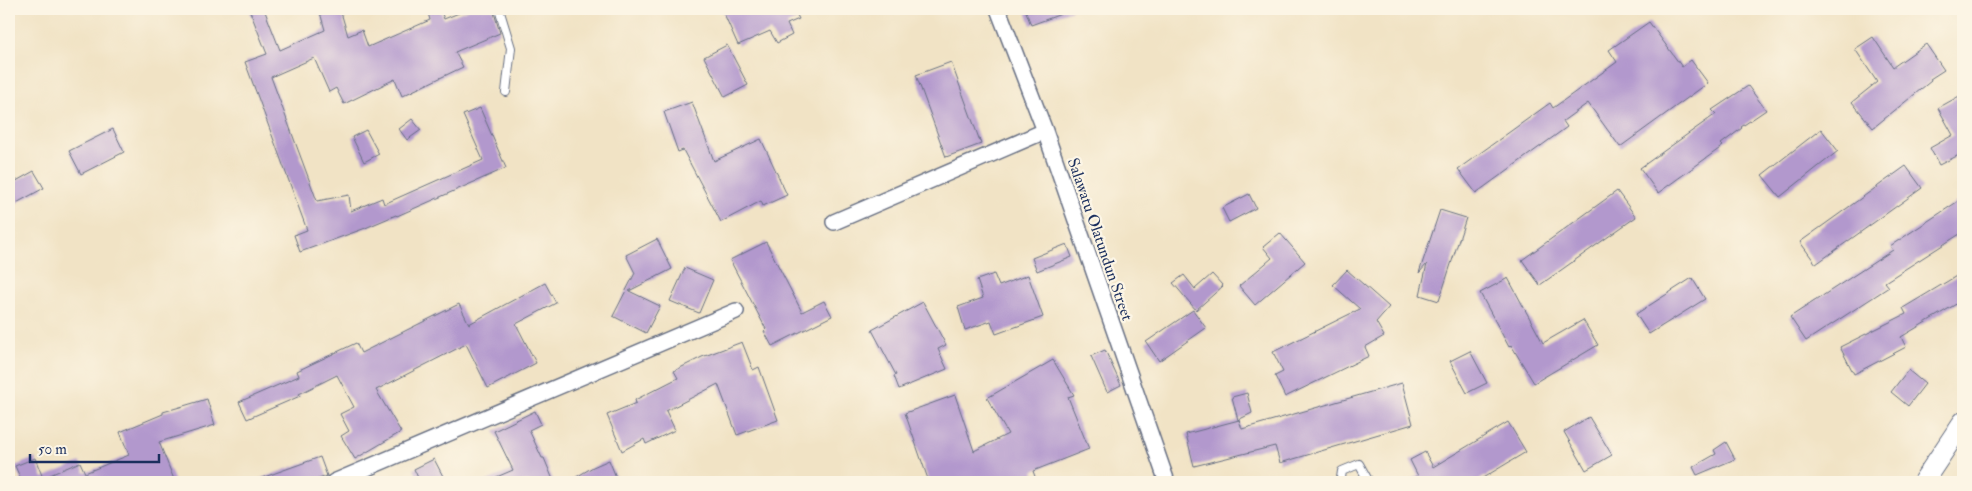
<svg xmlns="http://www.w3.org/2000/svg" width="1972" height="491" viewBox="0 0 1972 491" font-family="'IM FELL Double Pica',serif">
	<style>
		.building { fill: #b298cd }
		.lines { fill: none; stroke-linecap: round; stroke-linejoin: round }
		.lane-casing { stroke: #666e82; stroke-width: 10 }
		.street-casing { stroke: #666e82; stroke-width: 18 }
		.secondary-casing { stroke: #666e82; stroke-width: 22 }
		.lane { stroke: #fff; stroke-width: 8 }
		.street { stroke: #fff; stroke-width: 15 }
		.secondary { stroke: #fff; stroke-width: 20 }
		.labels { text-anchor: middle; stroke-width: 4.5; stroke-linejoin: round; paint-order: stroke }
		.street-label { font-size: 16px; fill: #1b2f5e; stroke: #fcf5e5 }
	</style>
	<rect width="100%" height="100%" fill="#fcf5e5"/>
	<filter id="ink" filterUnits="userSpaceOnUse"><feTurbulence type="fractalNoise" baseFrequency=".02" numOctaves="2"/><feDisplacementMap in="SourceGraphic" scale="10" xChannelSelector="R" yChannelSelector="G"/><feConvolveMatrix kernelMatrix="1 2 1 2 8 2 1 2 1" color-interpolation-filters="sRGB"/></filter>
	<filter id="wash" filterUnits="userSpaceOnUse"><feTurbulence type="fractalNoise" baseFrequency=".0096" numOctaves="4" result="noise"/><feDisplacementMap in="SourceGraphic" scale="20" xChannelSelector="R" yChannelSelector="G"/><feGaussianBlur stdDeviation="1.12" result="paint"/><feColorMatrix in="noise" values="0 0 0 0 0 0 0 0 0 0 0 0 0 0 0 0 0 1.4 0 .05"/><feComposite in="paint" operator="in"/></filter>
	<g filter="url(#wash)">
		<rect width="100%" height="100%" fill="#f1e3c5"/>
		<g id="blocks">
			<!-- building -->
			<path class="building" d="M249,9h15l16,41 45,-20 -6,-21h21l8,27 14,-6 6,17 62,-27 -3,-11h13l4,10 25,-10h24l7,24 -45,19 8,15 -61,29 -7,-17 -51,25 -8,-16 -7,4 -15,-34 -43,19 46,124 32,-6 2,16 31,-13 2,6 99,-44 -20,-45 17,-7 26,60 -109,48 -1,-1 -33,14 -63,23 -6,-17 13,-5 -62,-168 22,-8z
				M722,9h72l5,10 -12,5 5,11 -15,8 -7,-12 -32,14z
				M1025,9h46l1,1 -41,15z
				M1649,22l33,45 9,-7 17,23 -88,64 -32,-44 -25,18 4,6 -91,66 -18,-24 92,-66 3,5 64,-46 -8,-12z
				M1873,37l20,30 33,-23 18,26 -14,9 1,2 -58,47 -21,-26 25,-20 -22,-33z
				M727,45l21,40 -23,12 -21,-40z
				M951,62l30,82 -35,13 -30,-82z
				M1748,86l18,24 -25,17 1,1 -21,16 2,2 -65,47 -18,-25 76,-54 -4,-4z
				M1963,94v59l-24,12 -9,-17 23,-13 -15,-27z
				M692,102l22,59 47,-22 26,56 -24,11 -2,-5 -40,21 -38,-72 -5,2 -14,-40z
				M412,119l9,11 -14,10 -8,-11z
				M113,129l11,23 -43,22 -12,-23z
				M1821,129l17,22 -58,46 -18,-22z
				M366,130l13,24 -15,8 -12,-25z
				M1906,166l16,22 -106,76 -16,-22z
				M34,171l10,17 -35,19v-22z
				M1617,191l19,26 -96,68 -18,-25z
				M1249,194l7,14 -27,14 -7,-14z
				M1963,198v34l-78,50 4,5 -83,54 -16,-24 103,-67 -3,-4z
				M1440,210l26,8 -27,83 -19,-6 7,-31 -8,9z
				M1280,233l25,29 -50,43 -16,-19 33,-28 -9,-11z
				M657,239l15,30 -43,22 31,15 -14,27 -33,-17 22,-43 -9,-18z
				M766,242l36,70 22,-11 8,15 -60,30 -8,-15 2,-2 -36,-69z
				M1067,244l5,13 -35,14 -5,-13z
				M685,268l28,12 -14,33 -29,-12z
				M1347,270l42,37 -13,15 8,14 -19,11 4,9 -84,41 -10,-21 8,-4 -10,-20 87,-43 -27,-24z
				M1963,272v28l-62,37 5,10 -52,27 -14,-27 66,-33 -3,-6z
				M994,274l5,12 29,-11 15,42 -47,17 -5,-13 -26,9 -7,-23 25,-9 -6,-18z
				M1212,274l11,12 -27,24 -23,-27 11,-8 11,14z
				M1508,278l35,65 40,-23 15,25 -64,38 -23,-38 -2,2 -29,-54z
				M1692,278l13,21 -56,35 -13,-20z
				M545,283l11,20 -40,21 20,39 -48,25 -22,-44 -90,46 25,42 -46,27 -14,-23 8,-5 -9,-17 14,-7 -17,-32 -38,19 1,2 -53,23 -8,-17 60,-26 -2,-5 59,-28 5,10 98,-49 10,20z
				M923,302l23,43 -8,4 9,20 -48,20 -5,-13 2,-1 -24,-45z
				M1193,310l13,18 -47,33 -13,-19z
				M742,342l11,28 6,-3 19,53 -41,15 -19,-51 -52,27 9,19 -29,14 -2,-5 -22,12 -15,-36 29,-12 -1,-3 43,-22 -4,-7 28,-14z
				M1105,350l16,35 -14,7 -16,-36z
				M1470,351l17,32 -20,10 -17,-32z
				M1053,360l21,35 -6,2 21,52 -56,22 4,11h-108l-24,-69 50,-18 19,56 34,-17 -21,-36z
				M1908,370l17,14 -17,22 -17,-14z
				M1402,383l11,41 -133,39 -5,-17 -81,20 -8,-32 53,-14 3,9z
				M1247,393l5,20 -14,7 -6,-23z
				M207,399l8,26 -56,17 16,40h-153l-7,-16 20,-8 8,20 37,-16 5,11 44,-18 -9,-23 43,-18v-2z
				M535,411l6,13 -12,6 13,28h2l10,24h-69l28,-12 -19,-39z
				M1589,417l23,38 -26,15 -22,-38z
				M1508,422l18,30 -50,30h-68l10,-6 -8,-16 15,-8 8,15z
				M1726,442l9,17 -38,16 -4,-8 23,-13 -2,-4z
				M320,457l7,19 -17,6h-53l-1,-2z
				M434,459l12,23h-26l-6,-13z
				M609,460l9,22h-50l25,-15z"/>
		</g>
	</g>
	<g filter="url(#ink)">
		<use href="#blocks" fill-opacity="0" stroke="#666e82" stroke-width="1"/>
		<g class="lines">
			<!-- lane casing -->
			<g class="lane-casing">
				<path id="lane" d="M499,9l12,39 -5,44
					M1343,482l-2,-4 1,-7 17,-7 10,18"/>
			</g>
			<!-- street casing -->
			<g class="street-casing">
				<path id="street" d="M998,9l47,122 122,351
					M834,222l211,-91
					M334,482l402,-171"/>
			</g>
			<!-- secondary casing -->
			<g class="secondary-casing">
				<path id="secondary" d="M1923,482l40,-60"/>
			</g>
			<!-- lane -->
			<use href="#lane" class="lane"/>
			<!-- street -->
			<use href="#street" class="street"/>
			<!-- secondary -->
			<use href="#secondary" class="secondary"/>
		</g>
	</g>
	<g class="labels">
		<!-- street labels -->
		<g class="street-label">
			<text transform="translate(1101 239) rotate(71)" y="6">Salawatu Olatundun Street</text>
		</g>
	</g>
	<!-- margin -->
	<rect width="1972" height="491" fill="none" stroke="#fcf5e5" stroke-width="30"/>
	<!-- scale -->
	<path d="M30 454v8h129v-8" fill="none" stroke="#1b2f5e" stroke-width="2.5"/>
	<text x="38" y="454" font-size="15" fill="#1b2f5e" stroke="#fcf5e5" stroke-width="4" paint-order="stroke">50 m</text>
</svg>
